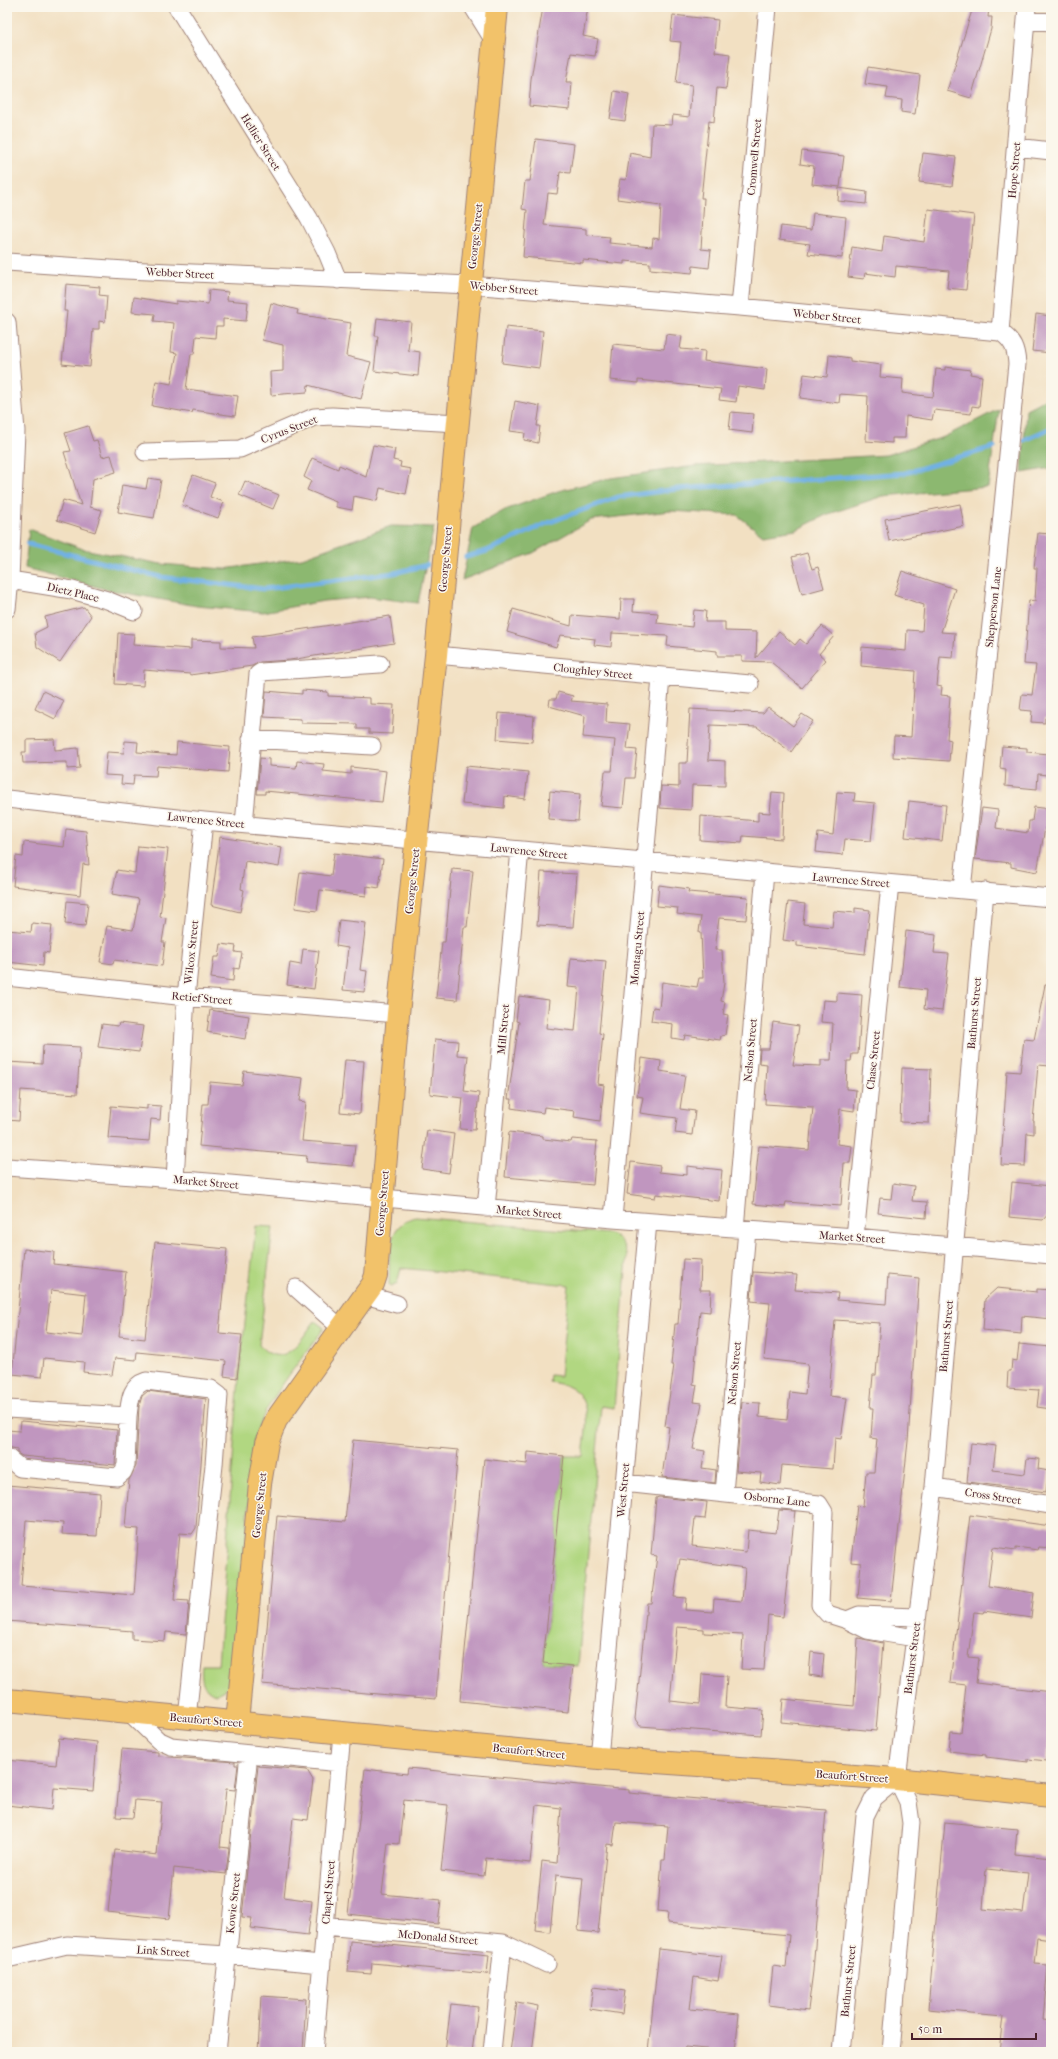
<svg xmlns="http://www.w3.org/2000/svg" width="1058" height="2059" viewBox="0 0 1058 2059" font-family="'IM FELL French Canon',serif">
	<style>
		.green { fill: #b1d781; stroke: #7e7b56 }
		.forest { fill: #8cb86f; stroke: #6b6c4d }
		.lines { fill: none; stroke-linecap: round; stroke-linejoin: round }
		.stream { stroke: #71b1e4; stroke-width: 5 }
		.building { fill: #c096bf; fill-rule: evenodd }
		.minor-casing { stroke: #9e8076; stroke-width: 19 }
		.major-casing { stroke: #9e8076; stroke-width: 24 }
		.minor { stroke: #fff; stroke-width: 17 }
		.major { stroke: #f2c26a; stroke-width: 22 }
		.labels { text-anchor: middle; stroke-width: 3; stroke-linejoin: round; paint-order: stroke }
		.street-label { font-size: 11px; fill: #4a1f2b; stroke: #fbf7ec }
	</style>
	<rect width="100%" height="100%" fill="#fbf7ec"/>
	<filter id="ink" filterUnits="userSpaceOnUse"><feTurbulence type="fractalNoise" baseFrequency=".025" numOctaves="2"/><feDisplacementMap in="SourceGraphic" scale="8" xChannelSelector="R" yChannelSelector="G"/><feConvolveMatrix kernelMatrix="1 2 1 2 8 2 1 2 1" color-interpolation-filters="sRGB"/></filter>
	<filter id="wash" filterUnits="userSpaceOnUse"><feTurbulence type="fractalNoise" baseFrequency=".012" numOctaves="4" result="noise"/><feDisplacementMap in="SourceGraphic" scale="16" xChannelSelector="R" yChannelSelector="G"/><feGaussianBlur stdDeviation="0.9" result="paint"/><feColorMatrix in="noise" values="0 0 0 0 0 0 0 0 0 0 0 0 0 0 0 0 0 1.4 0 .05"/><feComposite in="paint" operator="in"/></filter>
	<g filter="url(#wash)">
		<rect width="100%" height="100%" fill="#f2e0c2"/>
		<!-- green -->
		<path class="green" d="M415,1217l195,17c11,4 15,12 17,24l-13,150 -13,-2 -23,260 -35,-3 21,-207h19c2,-22 12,-59 -16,-70 -5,-2 -12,-3 -18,-4l1,-7 10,1 9,-91 -168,-17 -4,16 -6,3 -2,-3c1,-16 -2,-41 8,-55 4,-6 11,-9 18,-12z
			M256,1226l17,1 -14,118c25,27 41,-5 56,-24l9,7c-24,34 -57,71 -70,110l-18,233c-4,13 -8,20 -21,23 -14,-6 -14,-16 -13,-29h16l21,-289z"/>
		<!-- forest -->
		<path class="forest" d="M1051,396v72l-29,5 4,-64z
			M999,409l-11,78 -105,9 -57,19 -30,15 -33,5 -26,-20 -66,-4 -80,9 -58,33 -71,27 11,-52 32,-18 53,-19 53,-13 84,-12 191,-11 58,-18z
			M391,526l43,1 -16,76 -48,-6 -46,4 -61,11 -66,-6 -88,-16 -84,-22 4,-39 54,20 78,15 63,5 78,-11z"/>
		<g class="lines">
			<!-- stream -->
			<path class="stream" d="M1024,440l27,-12
				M28,544l133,33 103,12 130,-16 33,-8
				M466,557l21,-6 58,-27 73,-27 59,-8 228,-16 89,-26"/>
		</g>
		<g id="blocks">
			<!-- building -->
			<path class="building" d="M543,7h45l-5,29 15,3 -3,17 -24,-3 -5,29h6l-2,28 -41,-4 2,-27z
				M973,7h16l-1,10h4l-1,12 -20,69 -24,-7z
				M673,15l45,5 -3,32 15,2 -4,35 -9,-1 -3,34 -5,-1 -8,77h3l-3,51 10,1 -2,18 -16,-2 -1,7 -42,-4v-6l-26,-2v3l-41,-4v3l-60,-6 4,-47 -5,-1 3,-28h5l6,-42 38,5 -4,29 -10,-1 -3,22 -9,-1 -4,32 42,4v6l24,2 -1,6 43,4 1,-9 6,1 2,-34 -44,-6 3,-20 6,1 4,-27 20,4 2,-33 20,1 1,-10 16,2 3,-32 -16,-2 5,-41 -11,-1z
				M868,67l52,8 -5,39 -14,-2 1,-12 -16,-2 2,-11 -23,-3z
				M614,91l15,3 -4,27 -15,-2z
				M802,151l42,5 -4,31 -28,-3 2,-18 -14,-2z
				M923,153l33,4 -4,29 -33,-4z
				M839,188l28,4 -1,12 -28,-3z
				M928,209l46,6 -8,75 -19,-2 2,-17 -53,-5 -1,11 -30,-4 -1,6 -16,-2 4,-30 30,5 2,-16 40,6z
				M813,213l33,4 -4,41 -34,-4 2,-10 -31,-4 2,-14 30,4z
				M66,284l34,3 -1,8 8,1 -2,26 -6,-1v8h-6l-3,38 -28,-3 5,-53h-3z
				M209,290l19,2 -1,8 21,2 -2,19 -23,-2v7h-7l-1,12 -19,-2 -2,18h-3l-5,35 52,7 -3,20 -42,-6 -1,3 -40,-7 4,-25 15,3 6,-31 -6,-1 3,-29 -20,-2 1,-7 -23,-2 2,-15 42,7v-3l32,3z
				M271,303l27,7 -1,4 54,9 -5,33 25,6 -10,37 -53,-14 -1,7 -36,3 -1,-23 13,-1v-26l-21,-5z
				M1036,314l15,2v37l-19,-2z
				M377,318l34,4 -3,28 12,2 -2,24 -44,-5 4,-35h-3z
				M506,327l37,4 -4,37 -37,-5z
				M666,334l16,2 -2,13 25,2 -1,10 63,8 -2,21 -27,-4 -2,16 -17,-2 2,-11 -83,-9v3l-28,-3 3,-36 51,5z
				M829,355l21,3v3l31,4 -1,12 23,2 -1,14 31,4 3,-28 9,1v-3l26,3 -1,4 12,2 -3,31 -7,-1 -1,8 -37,-4 -2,10 -26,-4 -1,22h-13v5l-26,-2 2,-45 -28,-2 -1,9 -39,-5 4,-24 23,3z
				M515,401l25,5 -3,20h3l-2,17 -14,-3 1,-7 -15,-2z
				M731,412l23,2 -2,19 -23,-3z
				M88,426l5,15 4,-1 5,17 9,-2 5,17 -23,7 -3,28 12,3 -7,22 -38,-12 6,-20 18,5 -17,-53 7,-1 -6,-18z
				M373,445l22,4 -2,11 8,2 -1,5 11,2 -5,25 -26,-6 -3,13 -23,-5 -2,14 -16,-3v-5l-29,-12 4,-9 -7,-4 8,-19 26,11 1,-4 27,12z
				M193,475l22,8 -5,14 14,5 -6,16 -36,-13z
				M148,478l13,2 -7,38 -36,-6 4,-27 24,4z
				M245,481l34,14 -6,14 -34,-14z
				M960,504l4,22 -75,15 -4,-22z
				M1038,533l13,1v184h-6v5l-14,-1 1,-11 -12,-1 2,-16 10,1 4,-30 -12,-1 5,-64 6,1 2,-33h-3z
				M807,553l5,16 6,-2 6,21 -22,6 -10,-37z
				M902,571l53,18 -14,43 14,1 -2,25 -13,-1 -3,29 5,1 -1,8 9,1 -3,43 4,1 -2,21 -56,-4 1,-21 17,1 4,-66 -54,-5 1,-19 44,4 1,-21 15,1 2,-26 -30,-10z
				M621,599h13l-1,12 25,2 -1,10 35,4 2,-17 12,1 -1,11h20v9l32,1 -1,26 23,-27 16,14 5,-6 6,5 16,-18 12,10 -15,18 7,6 -24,28 -31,-26 -29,-1v-5h-25v-5l-50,-5 1,-10 -56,-3 -1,14 -17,-2 1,-6 -35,-4 -4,12 -49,-15 6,-23 58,17 1,-11 48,4z
				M84,607l7,9 -31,46 -23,-15 -2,-14 12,-6 -2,-10z
				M390,616l4,27 -104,17 -30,2 -8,4 -62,9v-1l-46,-4 -1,16 -28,-2 3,-51 16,1 -1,11 58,4v-9l30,1v6l33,1 -2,-11z
				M302,690l26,2v4l42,2v6l24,1 -2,29 -23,-1v-4h-12v-5l-56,-1v-4l-37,-2 2,-26 36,3z
				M43,691l21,10 -9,18 -20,-10z
				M558,692l15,4 -2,5 36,3 -1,18 24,2 -3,25 10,1 -3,28h-8l-3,30 -22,-2 4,-35h7l3,-31 -32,-3 2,-21 -36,-10 1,-7h6z
				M768,707l25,19 9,-12 11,7 -22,31 -34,-25 -47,-2 -2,35 17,1v25l-33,-1 -1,25 -31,-2 1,-22 18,1v-24h8l3,-54 73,4z
				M499,713l35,3 -2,26 -35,-3z
				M54,739l1,11 23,-2 2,20 -13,1v-7l-44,1 -1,-11h4v-12z
				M125,741l13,1 -1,10 39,3 1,-13 53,5 -2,25 -71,-6 -1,10 -22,-1 -1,10 -12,-1 1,-8 -17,-1 2,-23 17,1z
				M1002,746l25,2v4l22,2 -2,21 -9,-1 -1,15 -32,-3 1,-17 -6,-1z
				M260,758l9,1v7l27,2 1,-7 27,3 -1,7 28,3v-7l35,4 -4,31 -117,-11v3h-8z
				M466,766l62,6 -3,27 -20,-3 -1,12 -42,-4z
				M550,791l30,3 -2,27 -30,-2z
				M772,792l12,1 -2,46 -39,-3 -1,7 -42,-3 1,-24 57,5v-9l12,1z
				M837,792l18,1 -1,8 21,2 -4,38 -26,-2 -2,16 -27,-3 2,-19 15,2z
				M909,801l37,4 -4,36 -37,-4z
				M1034,807l17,2v19h-6l-8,44 -26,-5v-4l-36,-4 7,-51 16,2 -2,18 32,5 1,-12h3z
				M66,829l20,2 3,34 -6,-1 -3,31 -67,-9 3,-30 7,1 1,-15 40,5z
				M220,837l62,10 -3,20 -34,-6 -4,28 3,1 -4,22 -29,-7z
				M138,846l30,3 -8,68 6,1 -4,24h3l-3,24 -48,-6 -1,4 -13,-2 7,-36 26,4 6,-31 -27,-5 5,-24 18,3z
				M334,853l49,6 -4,29 -12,-2 -1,10 -46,-6 -3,21 -22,-3 5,-36 31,4z
				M452,869l21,2 -6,56h-3l-7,73 -21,-2 6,-56h3z
				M541,872l36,2 -4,53 -36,-2z
				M659,885l30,4 -1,3 60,5 -2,23 -27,-2 -4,32h7l2,33 -3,18 4,1 -2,12 5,1 -3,20 -4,1 -1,4 -35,-5 -1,5 -12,-2 1,-14 -22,-3 2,-14 6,1 3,-26 35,5 2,-9h4l-2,-45 -2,-1 2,-15 -24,-3 1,-6 -21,-2z
				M67,901l21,2 -3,23 -20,-2z
				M788,902l17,2 -2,20 29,3 2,-16 21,2v-5l15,2 -5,44 -68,-8v-4l-14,-2z
				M339,920l27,3 -6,47 7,1 -3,21 -21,-2 5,-42 -12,-2z
				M32,923l20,2 -3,28 -5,-1 -1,14 -36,-4v-32l24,2z
				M906,931l30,4 -2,18 15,1 -7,57 -18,-2 2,-19 -26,-3z
				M221,944l15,2 -1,6 7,1 -3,16 -5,-1 -1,13 -22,-3 3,-21h5z
				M303,949l16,2 -5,38 -27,-4 3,-22 11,2z
				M571,958l35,3 -7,72 4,1 -5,50 6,1 -4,36 -26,-4 1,-6 -31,-4 -1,6 -32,-5 1,-9h-4l11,-77 -3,-1 3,-25 30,4 -3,28 29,3 4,-43 -11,-1z
				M1045,985h6v71l-1,10 -12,-1 -5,56h1v13l-7,-1 -2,33 -24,-1 6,-94 13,1 4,-33 10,1z
				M837,993l25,2 -4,59h-6l-1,7h-4l-1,28 10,1 -2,21 -14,-2 -3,35 15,2 -2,17h-6l-3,43 -55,-4 -1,5 -32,-3 6,-58 50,4 4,-43 -48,-3 2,-40 -8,-1 1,-14h9l4,-27 26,4 -6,39 28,1v-6h10l2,-37 -12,-1 2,-22 14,1z
				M210,1010l39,6 -4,23 -38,-7z
				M119,1023l24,3 -4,26 -41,-5 4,-23 16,2z
				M435,1039l23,2 -1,14 11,1 -4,35 15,2 -4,37 -15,-1 3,-31 -33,-4z
				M43,1045l37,2 -3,47 -56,-4 -2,31 -12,-1v-58l35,2z
				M642,1058l19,3 -1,10 25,4 -5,34 15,2 -3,24 -17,-2 2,-15 -37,-5 3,-16 -6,-1z
				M345,1060l19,1 -4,53 -20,-2z
				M902,1068l29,1 -2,54 -29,-1z
				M244,1071l59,7 -3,23 6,1 -4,39 53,4 -2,21 -47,-4 1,-6 -108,-10 4,-42h5l2,-22 32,3z
				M147,1105l14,1 -1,14 -9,-1 -2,22 -41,-3 3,-32 36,3z
				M427,1130l27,4 -5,39 -27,-4z
				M509,1132l34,4v3l28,3 1,-3 25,2 -4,44 -88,-8z
				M631,1162l29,4 -1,6 28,3v-9l35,4 -3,31 -63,-7 -1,4 -28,-4z
				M1012,1182l39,4v25l-8,9 -34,-3z
				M893,1183l21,3 -2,15 15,1 -1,16 -48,-5 2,-15 11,1z
				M155,1242l72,7 -8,84 23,2 -5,43 -13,-2 2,-15 -89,-9 -1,8 -21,-2 -3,17 -29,-3 1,-10 -40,-4 -2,19 -30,-3 12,-125 30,3 -1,12 73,8 -7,64 26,3zM51,1290l35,4 -4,42 -36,-4z
				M683,1259l18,1 -1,30h11l-1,22 -10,-1 -7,73 4,1 -3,17 8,1 -9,46 12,2 -3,17 14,2 -1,13 -53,-6 7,-50 -4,-1 9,-61h-3l4,-41h3z
				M753,1272l44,3 -2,15 43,3 -1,7 49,4 2,-29 31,3 -11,163 -17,160 -33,-3 3,-35 -10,-1 6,-57 6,1 3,-34h8l3,-33 -6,-1 2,-30h-3l3,-33h3l4,-52 -45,-3 -6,76 18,2 -6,41 -6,-1 -2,31 -51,-4 -2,20 -20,-3 1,-9 -25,-2 6,-69 18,1 -1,14 28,3 3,-28 15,2 3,-30 -44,-5 6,-56 -19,-2z
				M997,1288l40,4v-3l14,1v29l-29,-3 -1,18 -38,-4 2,-31z
				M1019,1344l32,3v62l-14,-2 2,-17 -32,-2 1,-17h3l1,-11 5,1z
				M148,1391l58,8 -10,129 -4,6 -12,-1 -6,67 15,1 -3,33 -20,-2 -1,9 -33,-2v-8l-125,-10v-136l93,8 -3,43 -35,-2 1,-11 -37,-3 -5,66 113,9 5,-66 -14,-1 4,-48 7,-14 3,-60 3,-10z
				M21,1421l96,9 -2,35 -93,-9 -5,-3v-4l-10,-2v-17l13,1z
				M353,1440l105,10 -22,249 -174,-15 15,-168 68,6z
				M971,1443l25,3 -3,24 32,4 2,-16 12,1 -1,10 11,2 -3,21 -79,-10z
				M528,1452l36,4 -21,207 30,3 -5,46 -108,-11 24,-242 43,5z
				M659,1497l48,5 -2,17 -10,-1 -3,28 54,6 2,-22 28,3 3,-23 16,1 -12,106 -15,-2 -4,55 -23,-1 2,-34 -39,-2v-4l-27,-2 -7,74 30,3 2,-30 25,2 -2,31 38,3 -2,25 -121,-9 -5,-7 12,-116h4l6,-47 -6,-1 5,-57zM680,1559l65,9 -3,33 -28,-2 -1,13 -28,-2 1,-12 -12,-1z
				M970,1515l81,11v22l-12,-1 -1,3 -22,-3v3l-23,-3 -5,39 46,7 -3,25 -47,-7 -1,2 -9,-1 -6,45 11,1 -3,25 75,9v31l-4,38 -19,-2v3l-42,-5v-2l-37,-4 2,-19 10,1 5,-48 -16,-2z
				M858,1638l25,5 -7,88 -95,-9 2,-23 71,7z
				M811,1652l13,2 -2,23 -13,-2z
				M59,1738l38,4 -4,49 -39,-3 -2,22 -45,-5v-45l49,5z
				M122,1749l36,3v4l77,6v3h3l-3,25 -9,-1 -6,58 9,1 -3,26 -52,-6 -5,51 -61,-7 7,-62 42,5 5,-53 -27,-2 -2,18 -17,-1z
				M258,1766l49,4 6,10 -5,40 -15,-2 -9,79 28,4 -4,34 -58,-7 2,-10 -10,-1z
				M408,1768l221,22v3l197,17 -13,161 -5,39 -39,-5 4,-39 13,2 3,-33 -122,-12 1,-11 -10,-1 4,-51h3l3,-34 -52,-4 -3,23 -6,-1 -9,89 -20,-2 5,-53 -27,-3 -6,57 -15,-2 7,-69 15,2 4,-55 -25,-3 -6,58 -44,-5 -2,18 -43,-5 7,-66 -44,-5 -5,44 -11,-1 -6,51 59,6 -3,24 -90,-10 17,-145 42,5z
				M945,1822l72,7 -2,25 36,4v82l-14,-2 -3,26 14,1 -5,55 8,1v31h-52l4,-36 -75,-7zM986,1869l42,4 -5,40 -40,-4z
				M350,1941l139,14 -2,19 -115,-11 -1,11 -23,-2z
				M659,1949l63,7 -4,25 -24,-4 -4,32 49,5 -4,38 -50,-5 -1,5h-36z
				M593,1987l32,4 -3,23 -32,-5z
				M261,1996l45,3 -3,53h-45z
				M517,2002l21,4 -6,46h-22z
				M451,2004l27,3 -6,45h-27z"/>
		</g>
	</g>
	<g filter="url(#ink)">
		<use href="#blocks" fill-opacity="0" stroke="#9e8076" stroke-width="1"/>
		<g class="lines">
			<!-- minor casing -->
			<g class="minor-casing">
				<path id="minor" d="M177,7l132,211 18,35 11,27
					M473,7l21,34
					M1026,20l25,2
					M1016,147l35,4
					M7,262l118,8 345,15 270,22 260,25c13,8 16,17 17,32l-24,242 -31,283
					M740,307l28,-300
					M7,322l9,109 -6,149 -3,29
					M1000,332l27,-325
					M145,452l95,-3 74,-32 18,-1 126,7
					M10,580l62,10 35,10 27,11
					M436,655l314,29
					M251,739l121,7
					M7,799l197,22 847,77
					M244,824l14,-150 3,-2 119,-8
					M7,977l179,20 212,17
					M7,1167l168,12 438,40 242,18 196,18
					M175,1179l11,-182 18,-176
					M486,1208l34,-358
					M613,1219l48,-541
					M735,1229l30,-357
					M855,1237l35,-353
					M296,1288l46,41
					M365,1295l32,9
					M7,1409l121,7c2,-15 2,-30 18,-35l65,8 8,6 -5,70 -27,253
					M7,1457l13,11 97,9 6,-5 3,-7 2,-49
					M624,1483l195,21 5,8 -4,93 8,9 19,6 20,10 48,8
					M934,1487l117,18
					M724,1493l23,-263
					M847,1620l12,-5 58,2
					M130,1713l28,27 13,6 169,17
					M599,1758l49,-536
					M325,1926l178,17 44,21
					M7,1959l60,-14 160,10 94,9
					M217,2052l32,-298
					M314,2052l28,-319
					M492,2052l11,-109
					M841,2052l24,-236 9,-18 23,-19
					M891,2052l20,-229 -3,-21 -11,-23 37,-292 51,-596"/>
			</g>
			<!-- major casing -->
			<g class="major-casing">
				<path id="major" d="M7,1700l592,58 298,21 154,17
					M237,1722l23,-238 7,-41 9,-23 89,-125 8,-11 3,-9 22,-261 38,-359 61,-648"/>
			</g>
			<!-- minor -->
			<use href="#minor" class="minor"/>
			<!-- major -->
			<use href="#major" class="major"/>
		</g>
	</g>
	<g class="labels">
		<!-- street labels -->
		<g class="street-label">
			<text transform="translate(261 142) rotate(58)" y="4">Hellier Street</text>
			<text transform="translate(754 157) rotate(-85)" y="4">Cromwell Street</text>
			<text transform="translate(1014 170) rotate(-85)" y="4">Hope Street</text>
			<text transform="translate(475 236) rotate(-84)" y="4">George Street</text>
			<text transform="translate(180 273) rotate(3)" y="4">Webber Street</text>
			<text transform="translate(504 288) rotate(5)" y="4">Webber Street</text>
			<text transform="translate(827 316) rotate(6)" y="4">Webber Street</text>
			<text transform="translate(289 429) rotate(-21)" y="4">Cyrus Street</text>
			<text transform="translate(445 559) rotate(-85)" y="4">George Street</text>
			<text transform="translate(73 592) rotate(13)" y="4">Dietz Place</text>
			<text transform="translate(993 607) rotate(-84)" y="4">Shepperson Lane</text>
			<text transform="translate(593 671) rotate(6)" y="4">Cloughley Street</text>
			<text transform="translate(206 820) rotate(6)" y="4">Lawrence Street</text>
			<text transform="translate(529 851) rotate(6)" y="4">Lawrence Street</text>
			<text transform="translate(851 880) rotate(5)" y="4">Lawrence Street</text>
			<text transform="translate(412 881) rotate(-84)" y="4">George Street</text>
			<text transform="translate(637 948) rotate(-85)" y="4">Montagu Street</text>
			<text transform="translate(191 952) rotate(-84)" y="4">Wilcox Street</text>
			<text transform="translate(202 998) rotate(5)" y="4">Retief Street</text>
			<text transform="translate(974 1013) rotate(-85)" y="4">Bathurst Street</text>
			<text transform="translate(503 1029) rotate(-85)" y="4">Mill Street</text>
			<text transform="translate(750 1050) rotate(-85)" y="4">Nelson Street</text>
			<text transform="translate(873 1060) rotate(-84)" y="4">Chase Street</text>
			<text transform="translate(206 1182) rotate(5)" y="4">Market Street</text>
			<text transform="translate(382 1203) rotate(-85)" y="4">George Street</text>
			<text transform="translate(529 1212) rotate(5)" y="4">Market Street</text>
			<text transform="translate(852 1237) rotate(4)" y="4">Market Street</text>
			<text transform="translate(946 1336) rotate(-85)" y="4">Bathurst Street</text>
			<text transform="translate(734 1373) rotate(-85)" y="4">Nelson Street</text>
			<text transform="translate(623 1490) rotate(-85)" y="4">West Street</text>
			<text transform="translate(993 1496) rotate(9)" y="4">Cross Street</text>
			<text transform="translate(777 1499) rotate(6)" y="4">Osborne Lane</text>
			<text transform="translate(259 1505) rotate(-84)" y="4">George Street</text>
			<text transform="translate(912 1658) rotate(-83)" y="4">Bathurst Street</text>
			<text transform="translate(206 1720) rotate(5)" y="4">Beaufort Street</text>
			<text transform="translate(529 1751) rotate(6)" y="4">Beaufort Street</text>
			<text transform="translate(852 1776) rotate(4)" y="4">Beaufort Street</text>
			<text transform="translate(328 1892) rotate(-85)" y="4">Chapel Street</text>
			<text transform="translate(233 1903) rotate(-84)" y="4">Kowie Street</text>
			<text transform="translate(438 1937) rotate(5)" y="4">McDonald Street</text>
			<text transform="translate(163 1951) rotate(4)" y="4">Link Street</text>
			<text transform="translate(848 1981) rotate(-84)" y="4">Bathurst Street</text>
		</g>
	</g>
	<!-- margin -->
	<rect width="1058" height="2059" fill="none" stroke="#fbf7ec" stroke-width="24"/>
	<!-- scale -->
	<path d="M912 2033v6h124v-6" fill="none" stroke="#4a1f2b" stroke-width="2"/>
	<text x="918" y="2033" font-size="12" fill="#4a1f2b" stroke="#fbf7ec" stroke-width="3" paint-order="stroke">50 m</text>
</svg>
